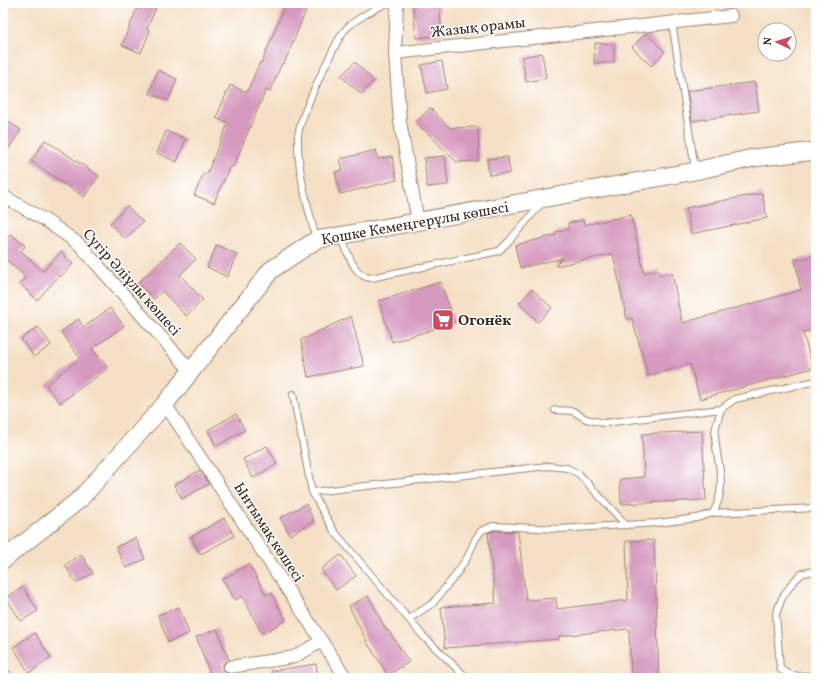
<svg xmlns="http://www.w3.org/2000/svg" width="819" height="681" viewBox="0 0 819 681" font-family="Vollkorn,serif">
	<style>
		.building { fill: #d699bf }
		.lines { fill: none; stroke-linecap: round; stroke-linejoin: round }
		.lane-casing { stroke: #988572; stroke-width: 8 }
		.street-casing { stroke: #988572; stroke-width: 14 }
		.secondary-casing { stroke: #988572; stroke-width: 19 }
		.lane { stroke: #fff; stroke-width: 6 }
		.street { stroke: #fff; stroke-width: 12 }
		.secondary { stroke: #fff; stroke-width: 17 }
		.labels { text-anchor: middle; stroke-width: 3; stroke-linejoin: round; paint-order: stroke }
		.street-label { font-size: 15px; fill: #3b2a1e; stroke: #fff }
		.poi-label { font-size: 15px; font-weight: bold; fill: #3b2a1e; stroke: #fff; text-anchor: start }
	</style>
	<rect width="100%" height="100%" fill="#fff"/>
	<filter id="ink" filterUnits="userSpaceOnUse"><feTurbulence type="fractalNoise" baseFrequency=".025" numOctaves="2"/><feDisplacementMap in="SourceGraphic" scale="8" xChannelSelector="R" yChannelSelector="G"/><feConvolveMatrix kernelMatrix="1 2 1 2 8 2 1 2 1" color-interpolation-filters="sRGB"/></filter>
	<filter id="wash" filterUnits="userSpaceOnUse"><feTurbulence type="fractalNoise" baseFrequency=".012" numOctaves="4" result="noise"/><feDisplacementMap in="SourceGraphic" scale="16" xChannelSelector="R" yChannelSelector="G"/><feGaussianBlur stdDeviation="0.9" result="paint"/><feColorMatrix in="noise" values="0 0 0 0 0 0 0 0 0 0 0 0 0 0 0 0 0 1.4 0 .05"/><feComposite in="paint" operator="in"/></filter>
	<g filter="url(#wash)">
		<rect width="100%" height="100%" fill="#f5e0c5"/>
		<g id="blocks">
			<!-- building -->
			<path class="building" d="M139,3h19l-11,26 3,2 -9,22 -19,-8z
				M286,3h23l-25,61 -2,-1 -12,29 -4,-2 -33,77 -3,-1 -16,37 -20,-8 10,-22 3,1 21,-51 -12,-5 14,-33 17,7 13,-30h2z
				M439,3l3,32 -26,3 -3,-32z
				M646,33l19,19 -14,14 -19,-19z
				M595,43l19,1v19h-20z
				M542,53l4,25 -20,4 -4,-25z
				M442,61l5,28 -20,4 -6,-28z
				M355,62l19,19 -13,13 -20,-18z
				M158,70l19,9 -9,22 -19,-8z
				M755,82l4,29 -67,10 -5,-30z
				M430,108l20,20 28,-1 1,34 -22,1 -41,-40z
				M3,118l18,12 -18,27z
				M166,131l20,8 -9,23 -20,-9z
				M45,140l54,36 -15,21 -53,-36z
				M376,150l2,9 14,-3 5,24 -57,14 -5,-22 8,-2 -3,-11z
				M445,156l3,29 -21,2 -3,-29z
				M508,157l2,16 -21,2 -2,-16z
				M762,193l5,25 -76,16 -5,-26z
				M127,206l16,16 -18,17 -15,-16z
				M631,215l13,58 15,-3 1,5 12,-2 10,50 119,-33 -6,-30 21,-4v73l-13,4 10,35 -113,31 -10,-35 -42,12 -16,-58 -5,1 -14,-65 -58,12 8,-8 -43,10 -5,-23 41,-10 -1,-3 14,-3 -1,-6 15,-3 1,5z
				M11,234l14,12 -4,5 22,20 18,-19 12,12 -13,13 -1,-1 -22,24 -17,-16 6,-7 -23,-20v-15z
				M180,243l16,16 -16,16 23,25 -17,16 -24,-25 -8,8 -16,-16z
				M217,245l20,9 -10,23 -20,-10z
				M441,282l13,41 -62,19 -13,-41z
				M532,289l20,19 -14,14 -19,-19z
				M110,308l14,18 -32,23 16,19 -48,35 -14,-18 34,-27 -19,-26 17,-13 6,8z
				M351,316l13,50 -56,11 -7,-37z
				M38,327l13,18 -17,12 -13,-18z
				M236,414l9,16 -29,16 -8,-16z
				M702,431l4,69 -85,4 -1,-25 24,-2 -2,-43z
				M267,446l10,18 -24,14 -10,-19z
				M200,470l9,14 -27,15 -8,-14z
				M306,504l8,17 -24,14 -10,-17z
				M224,518l10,18 -33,18 -10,-17z
				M494,531l24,1 8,68 30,-2 1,11 71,-9 -2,-59 28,-1 5,138h-28l-2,-49 -70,7v3l-114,9 -4,-41 55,-4 -8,-70z
				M136,538l9,21 -19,9 -10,-21z
				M81,554l12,19 -17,10 -11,-18z
				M341,555l15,21 -20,14 -15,-21z
				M249,564l17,31 5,-3 15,28 -24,14 -20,-38 -7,4 -12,-21z
				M23,587l15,24 -17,10 -15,-23z
				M368,596l19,35 1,-1 21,32 -21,13 -20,-31 -19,-38z
				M179,607l10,26 -21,9 -10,-27z
				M217,629l12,31 -6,4v5l4,5h7l2,4h-24l-16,-41z
				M35,633l16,25 -22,15 -16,-26z
				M316,664l2,14h-46l-1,-7z"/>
		</g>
	</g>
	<g filter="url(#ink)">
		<use href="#blocks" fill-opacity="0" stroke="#988572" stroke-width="1"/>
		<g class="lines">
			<!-- lane casing -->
			<g class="lane-casing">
				<path id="lane" d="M672,22l23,147
					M341,237c7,14 12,40 30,41l128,-27 10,-10 33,-38
					M316,239c-8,-33 -19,-67 -18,-102 0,-17 35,-90 46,-106 8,-10 32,-23 43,-28
					M293,394l19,98 22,39 89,105 44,42
					M555,410l18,1 13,8 18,4 117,-14
					M312,492l236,-26 19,2 12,6 47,51
					M713,513l103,-5
					M816,571l-13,2 -10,9 -11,16 -6,16 4,55c13,9 21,7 36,6
					M409,619l24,-16 21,-26 13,-19 8,-18 6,-9 12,-5 67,3 98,-6 39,-5 16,-5c16,-30 3,-48 2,-79 0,-8 4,-17 6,-25l14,-10 81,-18"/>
			</g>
			<!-- street casing -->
			<g class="street-casing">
				<path id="street" d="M397,3l-2,50 5,69 18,100
					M395,53l336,-37
					M3,196l42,24 34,24 112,127
					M165,404l181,274
					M230,667l64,-10 28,-16
					M3,674l4,4"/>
			</g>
			<!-- secondary casing -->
			<g class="secondary-casing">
				<path id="secondary" d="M3,560l77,-61 85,-95 106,-134 45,-30 379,-69 58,-13 63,-7"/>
			</g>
			<!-- lane -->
			<use href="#lane" class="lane"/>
			<!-- street -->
			<use href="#street" class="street"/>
			<!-- secondary -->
			<use href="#secondary" class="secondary"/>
		</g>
	</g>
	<!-- icons -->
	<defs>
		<g id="supermarket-square" transform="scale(1.15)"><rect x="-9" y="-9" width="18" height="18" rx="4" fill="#d1495b" stroke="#fff"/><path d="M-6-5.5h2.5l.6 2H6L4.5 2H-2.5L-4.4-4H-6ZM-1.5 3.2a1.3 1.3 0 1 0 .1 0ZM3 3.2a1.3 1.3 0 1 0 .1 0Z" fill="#fff"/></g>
	</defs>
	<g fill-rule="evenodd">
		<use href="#supermarket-square" x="443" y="320"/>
	</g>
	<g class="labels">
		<!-- street labels -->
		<g class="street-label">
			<text transform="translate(478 27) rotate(-6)" y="5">Жазық орамы</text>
			<text transform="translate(415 223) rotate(-10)" y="5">Қошке Кемеңгерұлы көшесі</text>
			<text transform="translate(132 282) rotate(48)" y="5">Сүгір Әліұлы көшесі</text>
			<text transform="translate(269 532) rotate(57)" y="5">Ынтымақ көшесі</text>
		</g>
		<!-- poi labels -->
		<g class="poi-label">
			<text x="458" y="325">Огонёк</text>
		</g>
	</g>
	<!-- margin -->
	<rect width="819" height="681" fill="none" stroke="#fff" stroke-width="16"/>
	<!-- north arrow -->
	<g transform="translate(777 42) rotate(274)"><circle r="19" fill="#ffffff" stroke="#b1aaa5"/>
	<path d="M0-3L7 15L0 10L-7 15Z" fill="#d1495b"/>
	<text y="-6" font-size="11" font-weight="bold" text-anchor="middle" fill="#3b2a1e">N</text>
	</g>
</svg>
